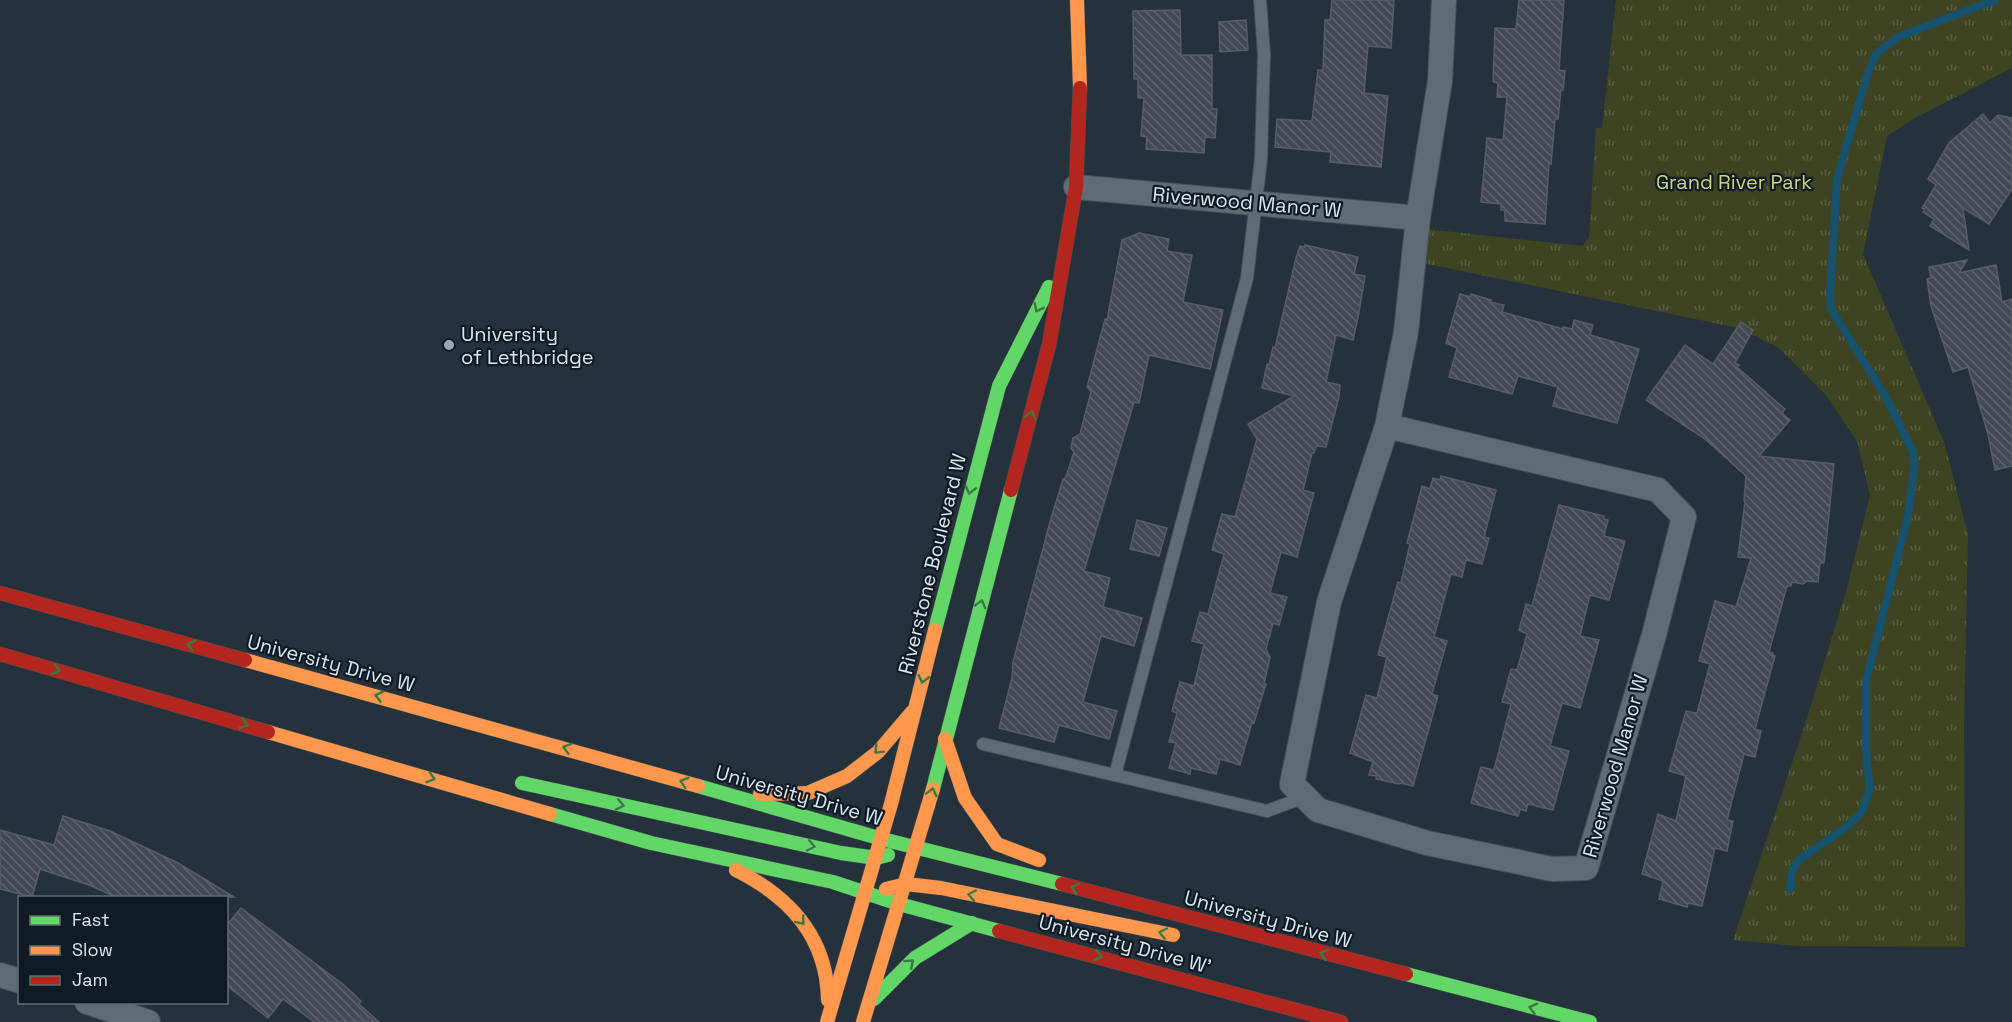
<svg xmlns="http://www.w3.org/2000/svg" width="2012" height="1022" viewBox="0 0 2012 1022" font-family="'Space Grotesk',sans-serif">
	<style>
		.park { fill: url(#park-tufts) }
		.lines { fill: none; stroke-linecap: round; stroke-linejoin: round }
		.stream { stroke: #16516d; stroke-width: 8 }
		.building { fill: url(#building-back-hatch); stroke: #575c66; stroke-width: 1.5 }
		.lane-casing { stroke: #444f58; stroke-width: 14 }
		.street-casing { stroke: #444f58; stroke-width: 26 }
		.fast-casing { stroke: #444f58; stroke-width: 15 }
		.slow-casing { stroke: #444f58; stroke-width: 15 }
		.jam-casing { stroke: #444f58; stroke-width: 15 }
		.lane { stroke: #616b73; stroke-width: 12 }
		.street { stroke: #616b73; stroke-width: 24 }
		.fast { stroke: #63d668; stroke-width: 14 }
		.slow { stroke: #ff974d; stroke-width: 14 }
		.jam { stroke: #b3261e; stroke-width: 14 }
		.oneway { stroke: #3a7845 }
		.poi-dot { fill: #9aa7b2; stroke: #101a22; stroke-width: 2 }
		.labels { text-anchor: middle; stroke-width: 4.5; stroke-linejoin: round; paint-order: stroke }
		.park-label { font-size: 20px; fill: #cbd580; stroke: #101a22 }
		.street-label { font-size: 20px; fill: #d9e6f2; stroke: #101a22 }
		.poi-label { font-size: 20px; fill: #d9e6f2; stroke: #101a22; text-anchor: start }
	</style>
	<defs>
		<pattern id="park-tufts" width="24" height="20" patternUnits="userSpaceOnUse" patternTransform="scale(1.5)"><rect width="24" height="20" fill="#3e4421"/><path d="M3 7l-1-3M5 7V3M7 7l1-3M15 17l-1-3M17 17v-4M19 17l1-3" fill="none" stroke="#595f42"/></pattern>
		<pattern id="building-back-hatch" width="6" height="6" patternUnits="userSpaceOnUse" patternTransform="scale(1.5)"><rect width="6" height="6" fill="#434952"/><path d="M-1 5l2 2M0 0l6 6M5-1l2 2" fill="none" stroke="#5e636b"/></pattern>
	</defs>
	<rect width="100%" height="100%" fill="#25323c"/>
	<!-- park -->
	<path class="park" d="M1616,0h396v68l-97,50 -28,18 -24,118 81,188 24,92 -4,190 1,223 -167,-1 -65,-6 74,-222 40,-130 23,-93 -13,-54 -31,-46 -47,-47 -40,-20 -326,-67 4,-33 165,18 7,-8 7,-110h6z"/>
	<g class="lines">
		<!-- stream -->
		<path class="stream" d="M1790,889l2,-18 7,-11 50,-35 12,-12 9,-24 -4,-38v-70l42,-165 6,-47 -1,-17 -27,-55 -55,-88 -1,-13 7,-117 31,-106 8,-19 22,-17 97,-37"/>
	</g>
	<!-- building -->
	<path class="building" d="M1332,0h62l-3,48 -23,-2 -4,47 24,3 -7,71 -51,-5 1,-10 -56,-5 2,-28 35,2 6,-51h5l2,-50h5z
		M1519,0h45l-5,70 6,1 -2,19h-2l-3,29h-3l-4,45h-2l-4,60 -40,-3v-11h-4v-6l-20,-2 6,-64 16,2 4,-43h-10l1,-14 -5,-1 2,-54 21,1z
		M1180,10l1,45h31v54h5l-2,29 -10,-1 -1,16 -58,-4 1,-12 -6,-1 3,-38h-6v-19h-4l-1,-68z
		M1246,20l2,30 -28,2 -1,-30z
		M1983,114l7,9 8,-8 14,3v71l-23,35 -26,-16 6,42 -39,-24 4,-7 -11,-7 2,-3 -3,-1 14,-23 -8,-6 21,-36z
		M1139,233l30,6 -2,12 25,4 -9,47 40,8 -13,59 -61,-14 -10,48 -5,-1 -50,169 26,7 -7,29 39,11 -8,28 -33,-10 -18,66 34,9 -8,28 -50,-14 -5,17 -55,-14 13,-50 1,-16 37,-140 13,-43 3,-2 8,-25 -3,-4 2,-10 7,-4 7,-27 4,-15 -4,-5 18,-68 2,1 15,-80z
		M1305,245l53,12 -4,17 11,2 -6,36 -6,28 -17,-5 -10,47 14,3 -1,12 -13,50 -10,-1 -2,7h-2l-9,37 11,3 -17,64 -16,-5 -11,41 17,4 -8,28 -6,-2 -7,26 4,8 -6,27h2l-12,39 -2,-1 -12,43 -20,-6 -4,15 -25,-6 -1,6 -21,-6 7,-25 -7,-1 8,-29 -5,-2 8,-29 14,4 10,-42 -12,-3 8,-29 8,2 16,-60 -12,-4 10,-36 13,3 22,-78 -9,-15 46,-28 -32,-8 5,-24 2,1 4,-18 2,1 21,-90 4,-12 5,1z
		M1967,260l-8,13 37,-8 6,37 10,-3v167l-17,4 -7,-36 -20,-67 -15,5 -22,-66 -4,-27 4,-1 -2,-11z
		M1460,294l11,3v-3l20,6 -1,2 14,3 -2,7 61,17v-2l9,2 2,-9 19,5 -3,10 49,14 -22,74 -64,-17 5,-19 -40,-11 -6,18 -63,-17 8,-29 -11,-5z
		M1741,322l12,8 -18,33 4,2 -2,2 48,42 -3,4 8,7 -31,36 75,8 -10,99h-4l-2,19 -11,-1 -4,3 -11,-2 -1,4h-4l-18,66 4,1v2l2,1 -20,73 6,2 -6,26 -11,-3 -17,66 6,1 -6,30 -12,-3 -13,58 -14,-3 -1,4 -28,-8 4,-18 -21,-7 16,-60 18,7 10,-45 -17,-5 17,-60 11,2 13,-49 -11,-3 16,-60 21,6 15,-49 -13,-1 7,-56h-1l2,-25 -41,-37 -59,-39 39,-55 28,19z
		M1441,476l55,14 -12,47 5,1 -7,26 -16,-4 -4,17 -11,-3 -17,63 13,4 -15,53 6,2 -25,90 -13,-3 -1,1 -23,-5v-3l-7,-1 4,-13 -23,-9 16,-58 11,3 10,-41 -9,-2 20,-73 3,1 9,-39 -3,-1 15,-57 8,3 3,-11 7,2z
		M1559,505l45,11v3l4,1 -4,16 21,5 -16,59 -19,-5 -10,41 19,4 -19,68 -18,-5 -12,43 19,5 -16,59 -25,-6 -2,7 -6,-2 -2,7 -47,-13 10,-36 13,3 17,-66 -9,-2 9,-33 6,1 10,-36 -8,-4 7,-26 6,2z
		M1137,520l30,8 -8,28 -29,-7z
		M63,816l47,15 68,32 56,34h-118l-27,-12 -49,-16 -8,28 -32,-8v-59l54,15z
		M241,908l103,77 17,16 -2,3 20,18h-65l-31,-23 -15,19 -42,-33v-59z"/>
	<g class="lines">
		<!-- lane casing -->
		<g class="lane-casing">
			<path id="lane" d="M983,744l284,67 38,-14
				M1115,775l132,-497 14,-119 3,-105 -4,-54"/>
		</g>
		<!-- street casing -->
		<g class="street-casing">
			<path id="street" d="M1076,187l342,31
				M1387,426l271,64 26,27 -30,118 -68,233 -34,1 -125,-26 -109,-33 -26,-26 37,-182 58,-176 19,-94 12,-114 22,-137 4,-81
				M0,975l20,6
				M87,1002l61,20"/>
		</g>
		<!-- fast casing -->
		<g class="fast-casing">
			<path id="fast" d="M935,630l64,-244 50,-99
				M522,783l319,70 35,5 12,-3
				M698,786l184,53 180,45
				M933,789l78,-299
				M550,814l101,29 182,39 66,22 100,27
				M1406,974l184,48
				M874,999l41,-41 57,-35"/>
		</g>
		<!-- slow casing -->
		<g class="slow-casing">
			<path id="slow" d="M1077,0l3,88
				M245,660l453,126
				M268,732l282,82
				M945,739l20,59 32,46 42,16
				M760,794l48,-1 39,-17 31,-24 34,-40
				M736,870c54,27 91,67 92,130
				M886,889l20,-5 35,4 232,47
				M827,1022l64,-218 44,-174
				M863,1022l70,-233"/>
		</g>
		<!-- jam casing -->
		<g class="jam-casing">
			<path id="jam" d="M1011,490l38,-145 27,-158 4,-99
				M0,593l245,67
				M0,654l268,78
				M1062,884l344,90
				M999,931l342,91"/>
		</g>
		<!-- lane -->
		<use href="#lane" class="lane"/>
		<!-- street -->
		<use href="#street" class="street"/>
		<!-- fast -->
		<use href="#fast" class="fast"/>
		<!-- slow -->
		<use href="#slow" class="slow"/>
		<!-- jam -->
		<use href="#jam" class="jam"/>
	</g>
	<!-- one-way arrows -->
	<defs><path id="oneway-chevron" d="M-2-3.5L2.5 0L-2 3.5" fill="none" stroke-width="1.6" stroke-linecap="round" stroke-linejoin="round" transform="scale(1.5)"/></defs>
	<g class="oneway">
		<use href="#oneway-chevron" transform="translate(1038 308) rotate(117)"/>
		<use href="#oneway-chevron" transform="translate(1031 415) rotate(-75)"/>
		<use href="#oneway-chevron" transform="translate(970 490) rotate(104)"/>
		<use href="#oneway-chevron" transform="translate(981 604) rotate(-75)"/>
		<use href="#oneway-chevron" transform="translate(191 645) rotate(-165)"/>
		<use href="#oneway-chevron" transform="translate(56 670) rotate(16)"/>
		<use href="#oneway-chevron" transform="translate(923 679) rotate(103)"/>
		<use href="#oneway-chevron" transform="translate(379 696) rotate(-165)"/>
		<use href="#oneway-chevron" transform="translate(244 724) rotate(16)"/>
		<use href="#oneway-chevron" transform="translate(567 748) rotate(-164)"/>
		<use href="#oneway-chevron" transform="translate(878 750) rotate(135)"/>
		<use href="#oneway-chevron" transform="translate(431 778) rotate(16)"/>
		<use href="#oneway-chevron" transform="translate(684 782) rotate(-163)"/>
		<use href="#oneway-chevron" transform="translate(932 792) rotate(-76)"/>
		<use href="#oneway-chevron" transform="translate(620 805) rotate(12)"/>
		<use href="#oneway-chevron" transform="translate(811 846) rotate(12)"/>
		<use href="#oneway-chevron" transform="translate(1075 888) rotate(-165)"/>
		<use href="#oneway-chevron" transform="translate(972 895) rotate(-169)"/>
		<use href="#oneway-chevron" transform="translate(801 921) rotate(52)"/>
		<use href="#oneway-chevron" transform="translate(1163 933) rotate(-168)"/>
		<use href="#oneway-chevron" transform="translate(1324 954) rotate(-165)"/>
		<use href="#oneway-chevron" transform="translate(1098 956) rotate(15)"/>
		<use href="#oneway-chevron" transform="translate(910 963) rotate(-42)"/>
		<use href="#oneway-chevron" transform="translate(1533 1008) rotate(-166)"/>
	</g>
	<!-- markers -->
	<circle class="poi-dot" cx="449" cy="345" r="6"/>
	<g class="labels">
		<!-- park labels -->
		<g class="park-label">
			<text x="1734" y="189">Grand River Park</text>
		</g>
		<!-- street labels -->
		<g class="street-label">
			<text transform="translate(1247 202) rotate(5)" y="7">Riverwood Manor W</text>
			<text transform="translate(932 564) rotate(-76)" y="7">Riverstone Boulevard W</text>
			<text transform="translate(331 663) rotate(15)" y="7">University Drive W</text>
			<text transform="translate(1615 766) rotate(-74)" y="7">Riverwood Manor W</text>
			<text transform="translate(799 795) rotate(16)" y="7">University Drive W</text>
			<text transform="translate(1268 919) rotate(15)" y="7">University Drive W</text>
			<text transform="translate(1125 944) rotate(15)" y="7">University Drive W'</text>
		</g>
		<!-- poi labels -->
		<g class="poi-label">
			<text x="461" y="341">University<tspan x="461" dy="23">of Lethbridge</tspan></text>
		</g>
	</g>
	<!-- legend -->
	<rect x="18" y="896" width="210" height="108" fill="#101a22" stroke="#606c75" stroke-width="1.5"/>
	<rect x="30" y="916" width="30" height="9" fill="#63d668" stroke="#606c75" stroke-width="1.5"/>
	<text x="72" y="926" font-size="18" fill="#d9e6f2">Fast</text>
	<rect x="30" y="946" width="30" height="9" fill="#ff974d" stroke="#606c75" stroke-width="1.5"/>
	<text x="72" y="956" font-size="18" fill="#d9e6f2">Slow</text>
	<rect x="30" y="976" width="30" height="9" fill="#b3261e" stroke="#606c75" stroke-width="1.5"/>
	<text x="72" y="986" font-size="18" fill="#d9e6f2">Jam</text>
</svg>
